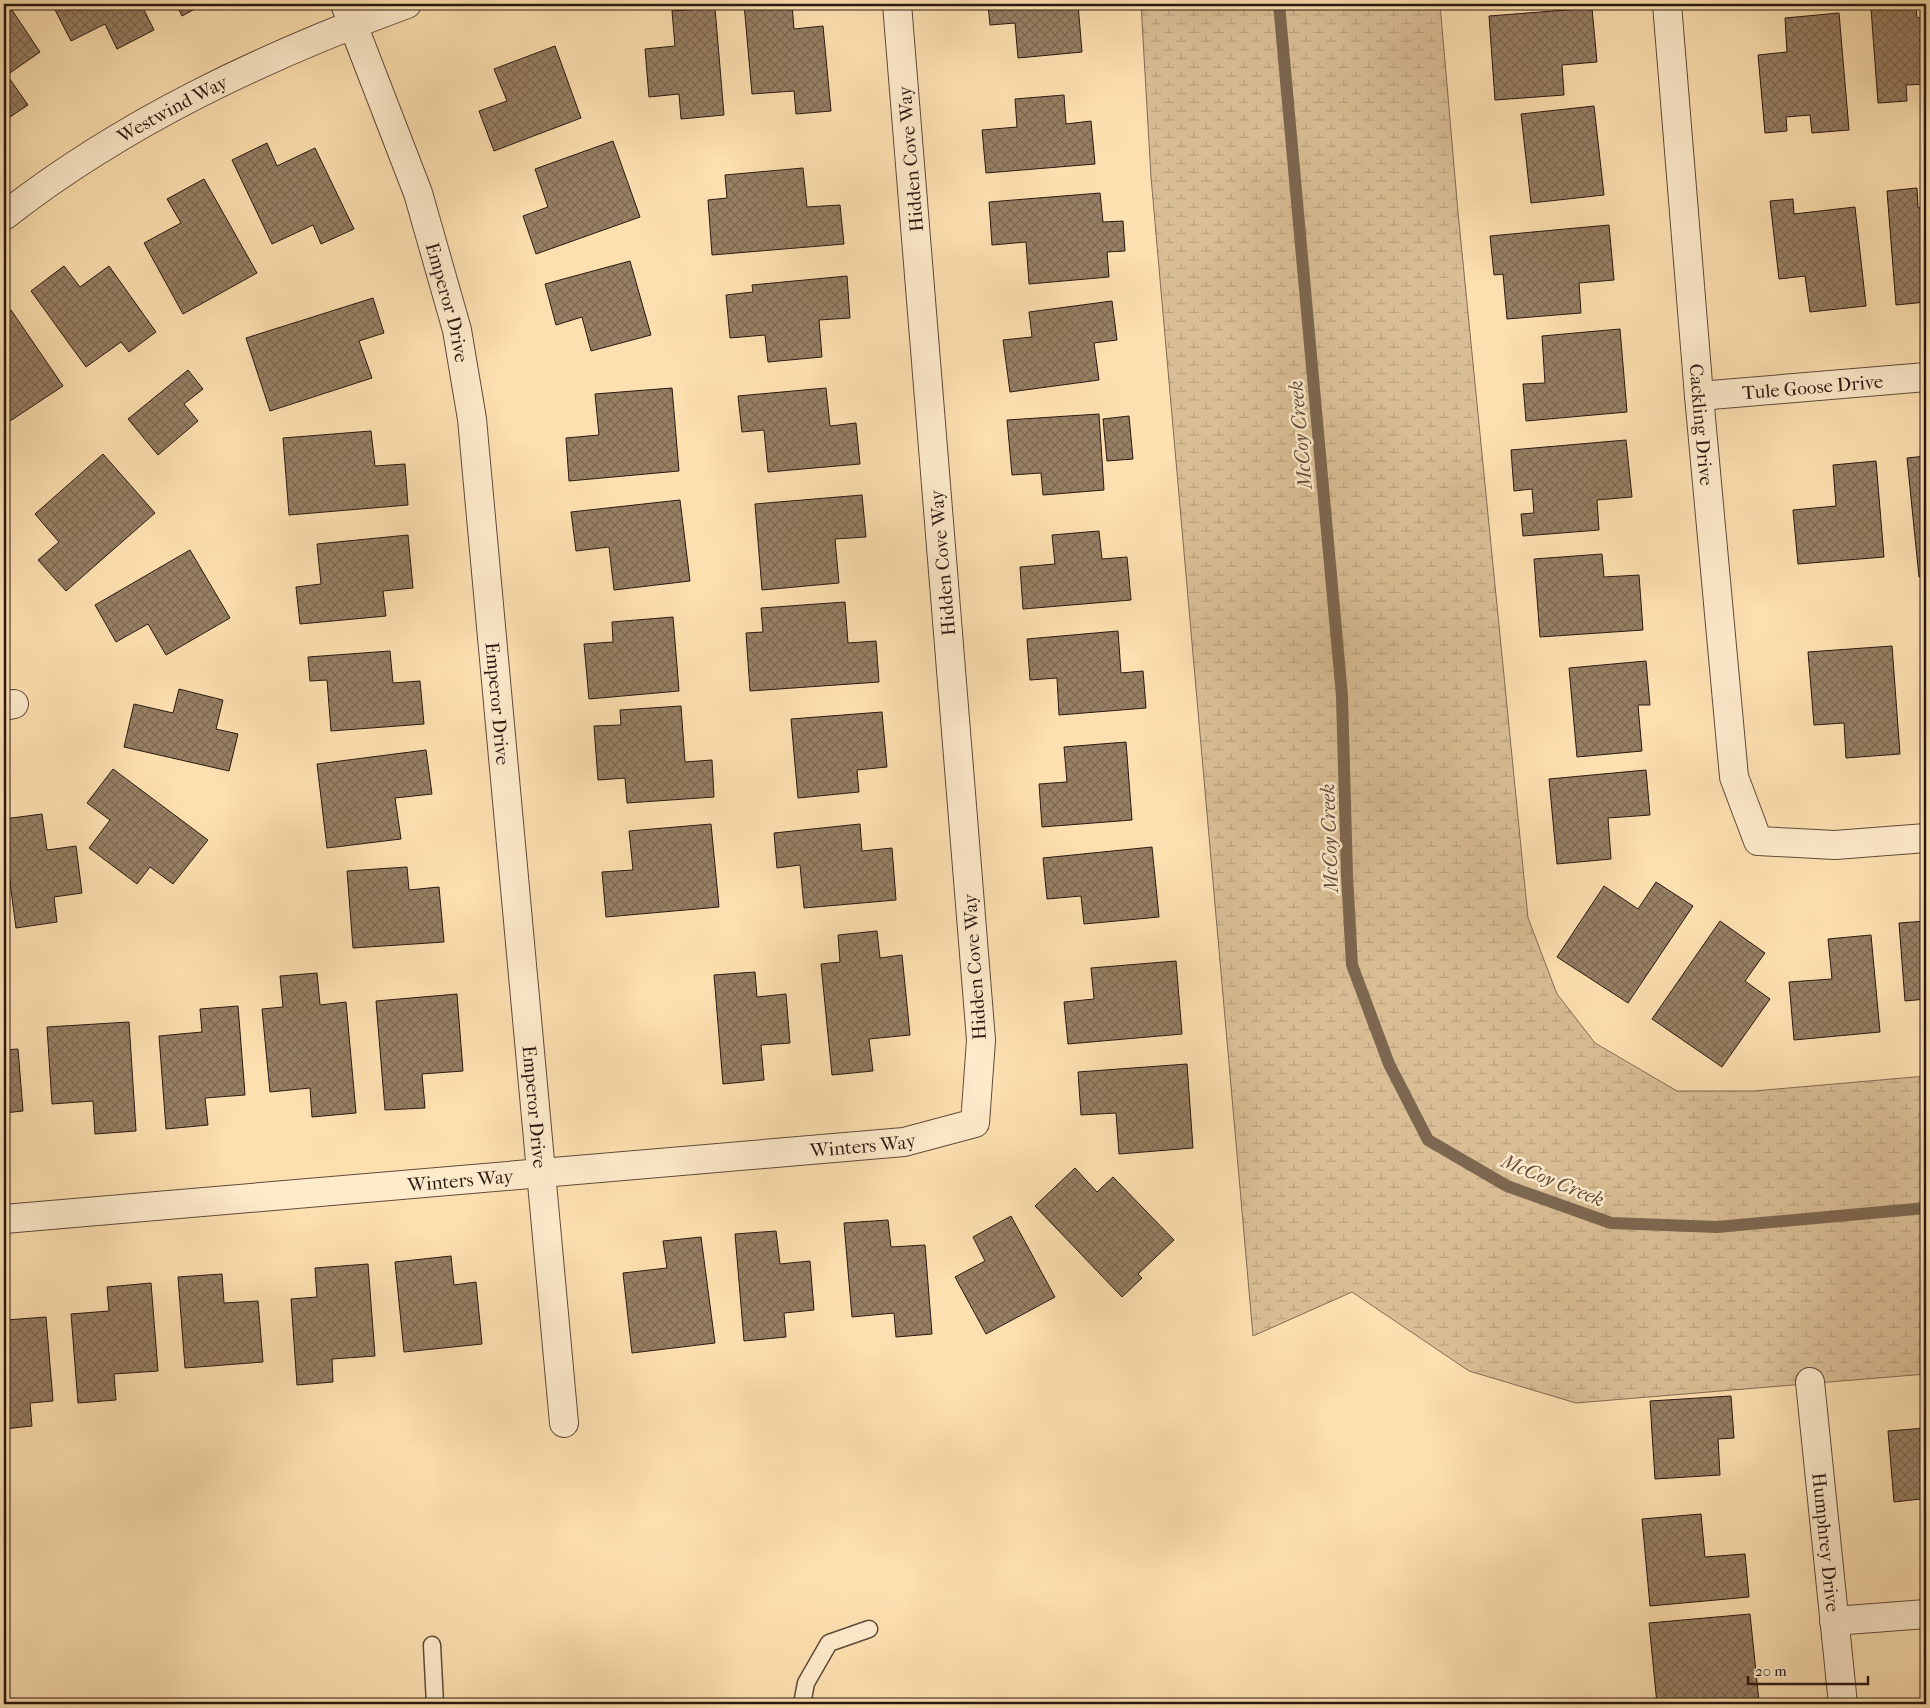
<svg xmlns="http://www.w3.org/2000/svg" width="1930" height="1708" viewBox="0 0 1930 1708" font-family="'IM FELL French Canon',serif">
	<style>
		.wetland { fill: url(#wetland-marsh); stroke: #826b54 }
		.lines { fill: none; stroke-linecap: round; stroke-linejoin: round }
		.stream { stroke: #7d6750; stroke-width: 12 }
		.building { fill: url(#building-cross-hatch); stroke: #2a1812 }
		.service-casing { stroke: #5f4a3a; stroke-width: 19 }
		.minor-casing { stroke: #5f4a3a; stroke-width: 30 }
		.service { stroke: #feebcc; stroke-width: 16 }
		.minor { stroke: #feebcc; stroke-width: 28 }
		.labels { text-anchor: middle; stroke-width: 5; stroke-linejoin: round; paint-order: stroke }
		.street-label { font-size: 19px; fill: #2a1812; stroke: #feebcc }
		.water-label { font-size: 20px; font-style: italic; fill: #624d3c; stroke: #feebcc }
	</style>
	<defs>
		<pattern id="wetland-marsh" width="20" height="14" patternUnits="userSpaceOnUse" patternTransform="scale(1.25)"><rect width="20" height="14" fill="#d9be95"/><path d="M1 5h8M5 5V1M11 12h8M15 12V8" fill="none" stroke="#baa37f"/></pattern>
		<pattern id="building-cross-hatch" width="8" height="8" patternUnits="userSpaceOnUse" patternTransform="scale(1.25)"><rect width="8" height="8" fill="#988064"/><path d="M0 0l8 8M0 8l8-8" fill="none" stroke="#7c6851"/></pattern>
	</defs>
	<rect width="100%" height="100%" fill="#fde0b0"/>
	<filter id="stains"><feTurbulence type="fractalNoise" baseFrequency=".004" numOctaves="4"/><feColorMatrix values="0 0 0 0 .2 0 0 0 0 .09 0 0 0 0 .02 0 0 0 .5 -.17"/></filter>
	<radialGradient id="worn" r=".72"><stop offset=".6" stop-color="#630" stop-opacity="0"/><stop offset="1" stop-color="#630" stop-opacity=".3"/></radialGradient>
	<!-- wetland -->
	<path class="wetland" d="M1141,4h299l18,208 70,706 29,76 38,49 82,48h77l172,-15v298l-350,29 -107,-32 -117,-79 -99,44 -102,-1159z"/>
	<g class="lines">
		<!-- stream -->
		<path class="stream" d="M1279,4l63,692 5,179 5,90 37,99 39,76 79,46 104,37 106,4 209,-19"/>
	</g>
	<!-- building -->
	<path class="building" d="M4,4h4l32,48 -33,23 21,30 -24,16z
		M52,4h89l13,26 -37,19 -12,-25 -34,17z
		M176,4h28l-22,12z
		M744,4h48l2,25 29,-3 8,85 -35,3 -2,-23 -42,3z
		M988,4h90l4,48 -64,6 -3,-35 -25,2z
		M1916,5l1,13 9,-1v67l-20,1 1,16 -29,2 -7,-94z
		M715,8l9,107 -43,4 -2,-25 -30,3 -4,-48 30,-3 -3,-35z
		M1592,8l5,54 -35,3 2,30 -69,5 -6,-84z
		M1839,13l10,117 -37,3 -2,-18 -24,2 1,14 -22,2 -7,-78 29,-3 -2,-34z
		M555,46l26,72 -87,33 -15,-40 28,-10 -13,-32z
		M1064,95l2,29 25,-3 4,43 -109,9 -4,-43 35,-3 -2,-28z
		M1594,106l10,89 -73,8 -10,-89z
		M613,141l27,76 -104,37 -13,-38 25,-9 -13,-38z
		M267,143l10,23 38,-18 39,81 -33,15 -8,-19 -41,19 -40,-84z
		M803,168l4,39 33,-2 4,39 -132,11 -4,-55 19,-2 -2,-23z
		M204,179l53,94 -74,41 -39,-71 37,-20 -14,-24z
		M1917,188l1,20 8,-1v95l-30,3 -9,-114z
		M1100,193l3,29 20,-1 2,30 -18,1 2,25 -80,7 -3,-42 -34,3 -3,-43z
		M1793,199l1,15 61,-7 11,99 -56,6 -5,-36 -26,3 -9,-78z
		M1609,225l5,55 -35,3 2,30 -74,6 -4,-45 -9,1 -4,-39z
		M630,261l21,74 -60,16 -9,-34 -26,8 -11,-41z
		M64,266l16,21 29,-21 47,66 -27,20 -8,-10 -35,25 -55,-76z
		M847,276l3,42 -31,2 3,37 -54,5 -3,-27 -35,3 -4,-43 27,-3 -1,-7z
		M373,298l11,35 -25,8 13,37 -102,33 -24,-73z
		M1112,301l5,39 -23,3 5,37 -89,12 -7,-52 29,-3 -3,-25z
		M11,310l52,76 -59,39v-110z
		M1620,329l7,83 -101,9 -3,-37 22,-1 -3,-47z
		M188,370l15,19 -19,15 14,17 -40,34 -30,-36z
		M672,388l7,83 -110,10 -3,-43 33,-3 -4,-41z
		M826,388l4,38 26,-3 4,41 -92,8 -4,-42 -22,2 -4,-36z
		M1099,414l5,76 -61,5 -2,-22 -29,2 -5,-55z
		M1129,416l4,43 -26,2 -4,-42z
		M371,431l4,35 30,-2 3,41 -119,10 -6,-77z
		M1626,440l6,57 -35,3 2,30 -76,6 -2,-22 13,-1 -2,-24 -18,2 -3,-41z
		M103,454l52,59 -89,78 -28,-31 21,-18 -24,-28z
		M1926,456v120l-7,1 -12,-119z
		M1876,461l8,96 -86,7 -5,-54 43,-4 -3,-41z
		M862,495l4,42 -31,2 4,44 -77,7 -7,-86z
		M680,500l10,81 -76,9 -5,-43 -33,4 -5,-39z
		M1099,531l3,28 25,-2 4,43 -108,9 -3,-42 35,-3 -3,-29z
		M408,535l5,53 -30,3 3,25 -86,8 -4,-37 25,-3 -4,-40z
		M190,550l40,68 -64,37 -18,-31 -32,18 -21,-37z
		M1602,554l2,23 35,-2 4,55 -103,7 -6,-78z
		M845,602l3,41 28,-2 3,41 -129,9 -4,-58 17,-1 -2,-24z
		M673,617l6,74 -90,8 -5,-55 29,-2 -1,-20z
		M1118,631l3,42 22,-2 3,37 -87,7 -2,-37 -27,2 -3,-41z
		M1892,646l8,108 -54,4 -2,-35 -30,2 -6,-73z
		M390,651l3,32 27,-2 4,43 -93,7 -4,-51 -17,1 -2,-24z
		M1646,661l4,44h-12l4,46 -65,6 -8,-89z
		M179,689l44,11 -7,29 22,5 -9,37 -105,-24 10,-43 39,9z
		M681,706l4,56 27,-2 2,37 -87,6 -2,-25 -27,2 -4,-54 27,-1 -1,-15z
		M882,712l5,55 -30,3 2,22 -61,6 -7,-79z
		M1126,742l6,78 -90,7 -3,-43 28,-2 -3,-35z
		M426,750l6,44 -37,4 6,41 -74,9 -10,-84z
		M113,769l95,71 -35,44 -23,-17 -13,17 -48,-36 21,-28 -23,-17z
		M1646,770l4,45 -42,3 3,41 -54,5 -8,-85z
		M42,814l5,36 29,-4 6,47 -28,4 3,25 -41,6 -12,-91v-18z
		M711,824l8,83 -113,10 -4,-45 31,-2 -4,-39z
		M860,824l2,27 30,-3 4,52 -92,8 -4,-43 -23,3 -3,-35z
		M1152,847l7,70 -75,7 -3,-28 -34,3 -4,-41z
		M407,867l2,23 30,-3 5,55 -91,6 -6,-77z
		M1656,882l37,24 -65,97 -71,-46 47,-71 34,23z
		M1720,921l45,32 -20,28 25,18 -48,68 -70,-48z
		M1926,921v78l-21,2 -6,-78z
		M877,931l3,27 22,-3 8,80 -41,4 4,32 -41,4 -11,-111 19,-2 -2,-27z
		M1871,935l9,97 -86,8 -5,-58 43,-3 -4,-40z
		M1176,961l6,73 -114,10 -4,-42 30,-3 -3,-31z
		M755,972l2,25 29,-3 4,49 -29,2 3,35 -41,4 -9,-109z
		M317,973l3,32 26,-3 10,111 -44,4 -2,-29 -40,4 -8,-83 21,-2 -3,-31z
		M457,994l6,77 -41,3 3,34 -40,2 -9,-109z
		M238,1006l7,89 -40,3 3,27 -42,4 -7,-93 43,-4 -2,-23z
		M129,1022l7,109 -41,3 -2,-33 -41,3 -5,-77z
		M18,1049l5,62 -19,2v-63z
		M1187,1064l6,84 -74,6 -3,-41 -35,2 -3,-43z
		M1075,1168l22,24 16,-15 61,63 -36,34 4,4 -20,19 -87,-91z
		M1011,1216l44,81 -69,37 -31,-57 30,-16 -12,-24z
		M888,1220l3,27 34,-2 7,89 -36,3 -2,-24 -42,4 -8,-94z
		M776,1231l4,33 30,-3 4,49 -30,3 2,24 -42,4 -9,-107z
		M701,1237l14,106 -83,10 -9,-80 44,-5 -4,-27z
		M451,1256l3,29 22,-3 6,62 -78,8 -9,-90z
		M368,1264l7,92 -43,3 1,23 -36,3 -6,-86 26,-2 -2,-29z
		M222,1274l2,29 34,-2 5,61 -78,6 -7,-91z
		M151,1283l7,88 -44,3 2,26 -38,3 -7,-89 38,-3 -2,-24z
		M4,1293l2,27 40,-3 7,84 -23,2 2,23 -28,3z
		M1731,1396l3,42 -16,1 2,36 -65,4 -5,-78z
		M1926,1428v104l-2,1 -3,-34 -27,3 -6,-71z
		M1701,1514l4,43 40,-3 4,43 -99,9 -8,-87z
		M1750,1614l9,87 -39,3h-63l-8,-81z"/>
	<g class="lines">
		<!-- service casing -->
		<g class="service-casing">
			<path id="service" d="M432,1645l3,59
				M802,1704l4,-21 23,-40 40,-14"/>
		</g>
		<!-- minor casing -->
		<g class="minor-casing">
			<g id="minor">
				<path id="s1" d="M345,4l73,189 39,137 15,89 92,1004"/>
				<path id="s2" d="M1667,4l32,392 35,381 24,64 77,4 91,-7"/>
				<path id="s3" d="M4,216c120,-94 261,-160 403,-212"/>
				<path id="s4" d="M1699,396l227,-19"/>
				<path d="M4,706l10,-2"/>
				<path id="s5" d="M4,1219l900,-77 71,-19 6,-83 -84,-1036"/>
				<path id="s6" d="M1810,1382l33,322"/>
				<path d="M1834,1621l92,-7"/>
			</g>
		</g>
		<!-- service -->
		<use href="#service" class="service"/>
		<!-- minor -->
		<use href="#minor" class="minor"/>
	</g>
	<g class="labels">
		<!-- street labels -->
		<g class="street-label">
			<text dy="7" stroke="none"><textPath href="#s3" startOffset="200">Westwind Way</textPath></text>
			<text transform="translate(910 159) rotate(-95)" y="7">Hidden Cove Way</text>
			<text dy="7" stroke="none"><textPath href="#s1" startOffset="316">Emperor Drive</textPath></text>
			<text dy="7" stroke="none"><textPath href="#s4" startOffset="114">Tule Goose Drive</textPath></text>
			<text dy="7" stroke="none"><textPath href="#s2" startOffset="422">Cackling Drive</textPath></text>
			<text transform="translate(942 563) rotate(-95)" y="7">Hidden Cove Way</text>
			<text dy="7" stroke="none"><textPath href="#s1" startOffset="721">Emperor Drive</textPath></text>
			<text transform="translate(974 967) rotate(-94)" y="7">Hidden Cove Way</text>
			<text dy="7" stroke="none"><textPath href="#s1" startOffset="1126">Emperor Drive</textPath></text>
			<text dy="7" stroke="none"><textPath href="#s5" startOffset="862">Winters Way</textPath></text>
			<text dy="7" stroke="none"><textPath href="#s5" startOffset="458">Winters Way</textPath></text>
			<text dy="7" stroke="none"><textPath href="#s6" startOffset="161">Humphrey Drive</textPath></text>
		</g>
		<!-- water labels -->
		<g class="water-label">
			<text transform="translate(1300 435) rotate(-95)" y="7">McCoy Creek</text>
			<text transform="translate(1329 838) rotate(-92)" y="7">McCoy Creek</text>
			<text transform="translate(1553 1180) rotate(22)" y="7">McCoy Creek</text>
		</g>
	</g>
	<!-- margin -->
	<rect width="1930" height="1708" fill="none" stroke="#fde0b0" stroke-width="20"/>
	<rect x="5" y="5" width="1920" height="1698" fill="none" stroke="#2a1812" stroke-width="2.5"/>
	<rect x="10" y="10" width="1910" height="1688" fill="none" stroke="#2a1812"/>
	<!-- scale -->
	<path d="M1748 1676v8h120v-8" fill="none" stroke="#2a1812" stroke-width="2.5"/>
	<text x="1755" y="1676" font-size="15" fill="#2a1812" stroke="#feebcc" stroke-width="4" paint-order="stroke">20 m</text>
	<rect width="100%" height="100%" filter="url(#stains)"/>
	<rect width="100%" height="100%" fill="url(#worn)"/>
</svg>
